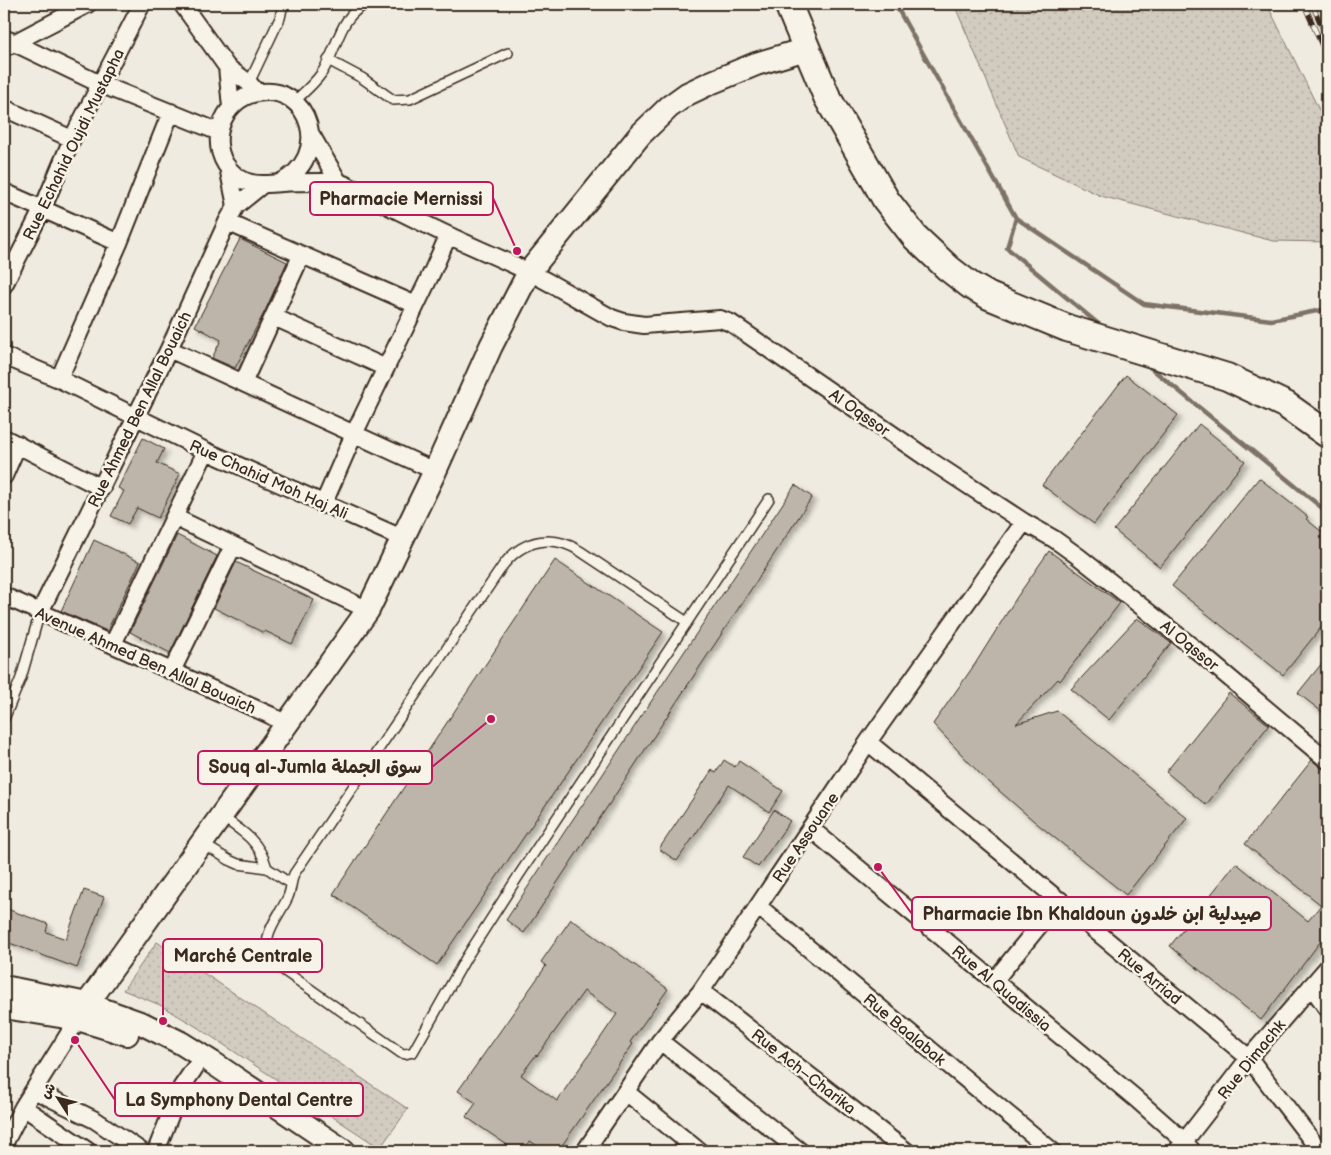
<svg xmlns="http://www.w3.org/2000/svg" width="1331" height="1155" viewBox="0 0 1331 1155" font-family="'Balsamiq Sans','Playpen Sans Arabic',sans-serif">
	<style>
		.grass { fill: url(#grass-dots); stroke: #867a6f }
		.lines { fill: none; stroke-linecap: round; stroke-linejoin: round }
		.stream { stroke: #7e7266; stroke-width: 4.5 }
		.building { fill: #bdb5aa; stroke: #3b2a1e; fill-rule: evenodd; filter: url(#shadow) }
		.lane-casing { stroke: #3b2a1e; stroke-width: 12 }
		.street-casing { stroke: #3b2a1e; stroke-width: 20 }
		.secondary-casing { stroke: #3b2a1e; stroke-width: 26 }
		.primary-casing { stroke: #3b2a1e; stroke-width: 30 }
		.lane { stroke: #f7f3e8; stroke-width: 9 }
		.street { stroke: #f7f3e8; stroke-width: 16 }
		.secondary { stroke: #f7f3e8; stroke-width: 22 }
		.primary { stroke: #f7f3e8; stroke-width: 26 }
		.rail-casing { stroke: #3b2a1e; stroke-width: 5.5 }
		.rail { stroke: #f7f3e8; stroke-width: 4; stroke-dasharray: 11; stroke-linecap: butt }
		.labels { text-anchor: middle; stroke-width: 5; stroke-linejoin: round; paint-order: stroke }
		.street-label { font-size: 16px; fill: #3b2a1e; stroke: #f7f3e8 }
		.leader { fill: none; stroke: #c2185b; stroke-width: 2 }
		.callout-dot { fill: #c2185b; stroke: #f7f3e8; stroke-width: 2 }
		.callout { fill: #f7f3e8; stroke: #c2185b; stroke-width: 2 }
		.callout-label { font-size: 18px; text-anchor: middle; font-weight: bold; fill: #3b2a1e }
	</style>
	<defs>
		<pattern id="grass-dots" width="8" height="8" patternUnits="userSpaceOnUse" patternTransform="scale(1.25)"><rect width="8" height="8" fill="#d1cbc0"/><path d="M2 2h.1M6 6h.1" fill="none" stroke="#b4aea5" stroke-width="1.8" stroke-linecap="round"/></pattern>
		<filter id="shadow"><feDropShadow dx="4" dy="4" stdDeviation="2.5" flood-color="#0004"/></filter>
	</defs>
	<rect width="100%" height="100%" fill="#efebe0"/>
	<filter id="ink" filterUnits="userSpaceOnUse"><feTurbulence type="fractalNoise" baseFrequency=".02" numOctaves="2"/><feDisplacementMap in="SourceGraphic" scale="10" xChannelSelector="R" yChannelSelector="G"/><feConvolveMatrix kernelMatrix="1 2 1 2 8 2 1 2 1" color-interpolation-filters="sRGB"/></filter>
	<g filter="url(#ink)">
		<!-- grass -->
		<path class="grass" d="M954,4h285l4,6 10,-6h14l60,122v116l-54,-1 -172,-45 -82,-39z
			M157,942l251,167 -28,39 -183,-121 -37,-22 -37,-15z"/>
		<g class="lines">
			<!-- stream -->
			<path class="stream" d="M895,4l121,214 -9,30 95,79
				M1016,218l128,86 127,16 56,-11
				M1146,364l181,148"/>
		</g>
		<!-- building -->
		<path class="building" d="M240,239l47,23 -21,47 -31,59 -23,-10 9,-18 -26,-14z
			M1126,375l52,40 -84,109 -52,-39z
			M1199,424l46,37 -85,106 -46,-37z
			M143,438l21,11 -7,14 23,11 -22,44 -21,-10 -9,16 -17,-8 13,-25 -6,-3z
			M1259,478l49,39 -2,2 21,17v84l-44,55 -111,-89z
			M795,485l17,12 -288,436 -18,-13z
			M177,535l40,21 -47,97 -40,-21z
			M94,540l46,22 -33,69 -46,-20z
			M1049,551l71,52 -60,78 -2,-2 -42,45 41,-13 130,107 -61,77 -91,-73 -54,-47 -48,-51 42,-60 42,-67z
			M555,560l108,72 -226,333 -104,-71z
			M236,562l78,38 -22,44 -27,-13 -1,2 -50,-25z
			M1137,618l34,25 -62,77 -38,-31z
			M1327,657v59l-29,-23z
			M1229,693l40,32 -63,80 -40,-33z
			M724,760l11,7 4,-6 44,30 -14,21 -40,-27 -52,76 -18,-12 53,-79 4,3z
			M1312,760l9,8 6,2v163l-66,87 -91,-74 66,-83 72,58 13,-16 -76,-61z
			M774,810l16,11 -32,46 -15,-10z
			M84,890l20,7 -27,71 -73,-27v-33l44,16 -2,8 20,7z
			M571,919l97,70 -38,53 3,2 -75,107h-13l-15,-10 -7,10h-7l-50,-34 10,-14 -18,-12 88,-125 -5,-4zM584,991l33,23 -60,87 -36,-26 15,-20 1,1z"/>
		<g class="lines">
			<!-- lane casing -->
			<g class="lane-casing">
				<path id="lane" d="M328,60l34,18 31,22 17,-1 98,-46
					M249,83l31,-65 3,-14
					M294,102c9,-9 20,-18 27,-28 17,-23 17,-60 47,-70
					M687,622l-107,-71c-27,-17 -56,-12 -76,13l-210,310c-3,8 -3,16 -6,23 -12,26 -32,40 -12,68l125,88 4,1 8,-2 53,-94 53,-83 250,-376
					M4,719l17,-41 19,-66
					M222,817c21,14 38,25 45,51
					M203,844l26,16 9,4 29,4 24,16"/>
			</g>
			<!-- street casing -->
			<g class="street-casing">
				<path id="street" d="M182,4l45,63 22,16 8,10
					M4,38l96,46 119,48
					M8,46l80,-42
					M227,67l4,40
					M4,108l68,31
					M312,136l26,45
					M228,167l8,39
					M279,183c55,-25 31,-101 -22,-90 -38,7 -52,57 -22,82 15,12 29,9 47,8 12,-1 25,-1 38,-1 5,0 13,-2 18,0 8,2 17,8 24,11 20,10 41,20 61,30 35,18 71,32 106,49 28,14 55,31 83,46l12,4 20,3 76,-6 11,4 203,140 90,59 30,17 25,18 116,92 132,111
					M4,192l115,51
					M227,222l189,83
					M4,285l38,-75 30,-71 70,-135
					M274,317l112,51
					M169,349l266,122
					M4,356l55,23 147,72 198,88
					M59,379l60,-136 52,-131
					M243,383l58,-127
					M4,438l98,50
					M4,476l14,-32
					M323,505l31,-71 79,-164 15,-34
					M174,517l194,93
					M4,596l266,119 17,10
					M40,612l129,-263 58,-127 9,-16 26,-21
					M113,644l93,-193
					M172,671l61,-125
					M868,742l381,316 71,93
					M810,828l324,269 51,45 7,9
					M759,907l293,244
					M994,981l66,-81
					M1311,986l16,22
					M701,991l205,160
					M660,1041l140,110
					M34,1090l61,30 46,31
					M626,1092l73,59
					M23,1107l65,44
					M4,1144l19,-37 55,-88
					M156,1151l25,-63 13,-19
					M585,1151l75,-110 41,-50 167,-249 156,-220
					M1177,1151l72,-93 78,-90"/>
			</g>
			<!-- secondary casing -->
			<g class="secondary-casing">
				<path id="secondary" d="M4,987l83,17 56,20 38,19 32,20 131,88
					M87,1004l281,-394 67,-139 56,-125 38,-74 111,-137 29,-28 18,-13 23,-11 46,-19 50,-15
					M4,1007l74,12 49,15"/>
			</g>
			<!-- primary casing -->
			<g class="primary-casing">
				<path id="primary" d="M788,4l39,93 59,103 29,37 33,31 22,17 19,11 78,32 160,49 59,28 41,29"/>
			</g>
			<!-- lane -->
			<use href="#lane" class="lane"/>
			<!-- street -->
			<use href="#street" class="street"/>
			<!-- secondary -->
			<use href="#secondary" class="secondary"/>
			<!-- primary -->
			<use href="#primary" class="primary"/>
			<!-- rail casing -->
			<g class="rail-casing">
				<path id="rail" d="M1304,4l23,53
					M1312,4l15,34"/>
			</g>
			<!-- rail -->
			<use href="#rail" class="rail"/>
		</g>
	</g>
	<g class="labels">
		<!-- street labels -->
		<g class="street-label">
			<text transform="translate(73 144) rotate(-64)" y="6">Rue Echahid Oujdi Mustapha</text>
			<text transform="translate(139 409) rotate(-64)" y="6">Rue Ahmed Ben Allal Bouaich</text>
			<text transform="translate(860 412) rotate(35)" y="6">Al Oqssor</text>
			<text transform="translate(269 479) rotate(24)" y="6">Rue Chahid Moh Haj Ali</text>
			<text transform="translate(1190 645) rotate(39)" y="6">Al Oqssor</text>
			<text transform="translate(146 660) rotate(24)" y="6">Avenue Ahmed Ben Allal Bouaich</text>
			<text transform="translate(805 837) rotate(-56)" y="6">Rue Assouane</text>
			<text transform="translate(1150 976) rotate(40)" y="6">Rue Arriad</text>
			<text transform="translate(1002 988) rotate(40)" y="6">Rue Al Quadissia</text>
			<text transform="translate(905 1029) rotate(40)" y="6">Rue Baalabak</text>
			<text transform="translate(1251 1059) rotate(-51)" y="6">Rue Dimachk</text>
			<text transform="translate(804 1071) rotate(38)" y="6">Rue Ach–Charika</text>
		</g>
	</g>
	<!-- callouts -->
	<path class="leader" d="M517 251L493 198M491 719L432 767M878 867L912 914M163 1021L163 955M75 1040L115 1100"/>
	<g class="callout-dot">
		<circle cx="517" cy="251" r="5"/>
		<circle cx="491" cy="719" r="5"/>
		<circle cx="878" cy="867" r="5"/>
		<circle cx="163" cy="1021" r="5"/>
		<circle cx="75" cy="1040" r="5"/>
	</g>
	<g class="callout">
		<rect x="310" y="182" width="183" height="33" rx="5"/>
		<rect x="198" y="751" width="234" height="33" rx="5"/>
		<rect x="912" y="897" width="359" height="33" rx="5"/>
		<rect x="163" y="939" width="159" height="33" rx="5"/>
		<rect x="115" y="1083" width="248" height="33" rx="5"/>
	</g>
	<g class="callout-label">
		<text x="401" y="205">Pharmacie Mernissi</text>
		<text x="315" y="773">Souq al-Jumla سوق الجملة</text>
		<text x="1092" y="920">Pharmacie Ibn Khaldoun صيدلية ابن خلدون</text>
		<text x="243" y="962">Marché Centrale</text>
		<text x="239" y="1106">La Symphony Dental Centre</text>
	</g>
	<!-- margin -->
	<rect width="1331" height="1155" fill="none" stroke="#f7f3e8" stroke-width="20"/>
	<rect x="10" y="10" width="1311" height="1135" fill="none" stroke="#3b2a1e" stroke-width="2" filter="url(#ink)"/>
	<!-- north arrow -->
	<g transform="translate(58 1098) rotate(306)" stroke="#f7f3e8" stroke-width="4" paint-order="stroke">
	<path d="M0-4L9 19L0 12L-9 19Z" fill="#3b2a1e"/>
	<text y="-8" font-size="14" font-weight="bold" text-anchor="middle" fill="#3b2a1e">ش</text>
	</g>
</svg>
